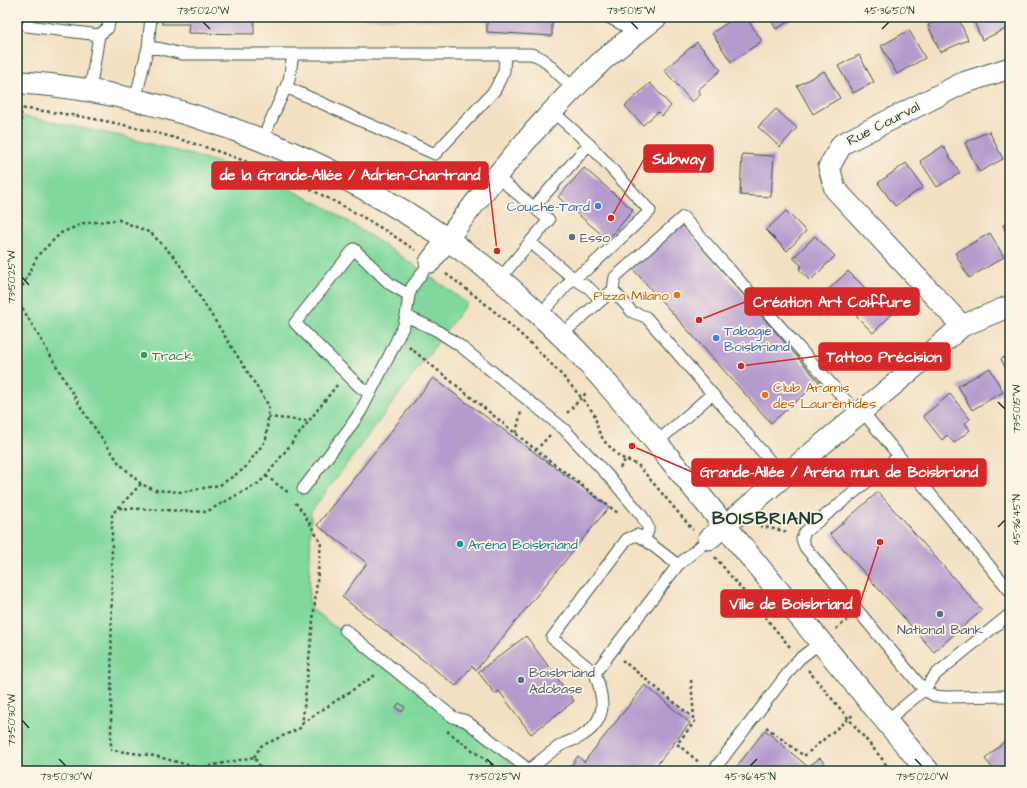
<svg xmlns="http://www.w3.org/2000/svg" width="1027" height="788" viewBox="0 0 1027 788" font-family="'Architects Daughter',sans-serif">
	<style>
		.green { fill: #80d89c; stroke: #508a68 }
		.building { fill: #b59bcd }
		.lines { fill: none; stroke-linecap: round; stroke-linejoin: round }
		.lane-casing { stroke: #3f5549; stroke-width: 13 }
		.street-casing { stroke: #3f5549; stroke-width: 23 }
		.secondary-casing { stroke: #3f5549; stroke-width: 24 }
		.path { stroke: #3f5549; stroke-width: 2.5; stroke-dasharray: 3 3; stroke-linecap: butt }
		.lane { stroke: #fff; stroke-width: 11 }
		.street { stroke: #fff; stroke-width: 21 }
		.secondary { stroke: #fff; stroke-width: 22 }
		.ticks { fill: none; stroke: #1f3d34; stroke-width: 1.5 }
		.shop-dot { fill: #3f7fe0; stroke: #fcf5e5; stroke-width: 1.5 }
		.service-dot { fill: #5c6f8a; stroke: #fcf5e5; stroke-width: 1.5 }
		.food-dot { fill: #e8710a; stroke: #fcf5e5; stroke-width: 1.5 }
		.leisure-dot { fill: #2e9e5b; stroke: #fcf5e5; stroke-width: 1.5 }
		.culture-dot { fill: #0f9aa8; stroke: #fcf5e5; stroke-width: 1.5 }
		.labels { text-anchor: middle; stroke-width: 3.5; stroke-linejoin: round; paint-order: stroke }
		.street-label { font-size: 14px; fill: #1f3d34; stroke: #fcf5e5 }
		.shop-label { font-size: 14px; fill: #366cbe; stroke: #fcf5e5; text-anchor: end }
		.service-label { font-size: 14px; fill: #4e5e75; stroke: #fcf5e5; text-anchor: start }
		.food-label { font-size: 14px; fill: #c56008; stroke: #fcf5e5; text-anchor: end }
		.leisure-label { font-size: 14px; fill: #27864d; stroke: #fcf5e5; text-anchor: start }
		.culture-label { font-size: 14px; fill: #0d838f; stroke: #fcf5e5; text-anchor: start }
		.district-label { font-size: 18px; font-weight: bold; letter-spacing: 1px; fill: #1f3d34; stroke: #fcf5e5 }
		.leader { fill: none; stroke: #d62828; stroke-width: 1.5 }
		.callout-dot { fill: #d62828; stroke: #fcf5e5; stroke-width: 1.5 }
		.callout { fill: #d62828; stroke: #d62828; stroke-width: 1.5 }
		.callout-label { font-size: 15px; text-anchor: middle; font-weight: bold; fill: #fff }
		.neatline { fill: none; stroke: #1f3d34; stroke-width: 1.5 }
		.ticks-label { font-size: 10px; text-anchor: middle; fill: #1f3d34 }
	</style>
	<rect width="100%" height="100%" fill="#fcf5e5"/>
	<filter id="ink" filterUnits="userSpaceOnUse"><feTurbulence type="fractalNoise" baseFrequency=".025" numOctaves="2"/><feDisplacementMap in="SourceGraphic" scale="8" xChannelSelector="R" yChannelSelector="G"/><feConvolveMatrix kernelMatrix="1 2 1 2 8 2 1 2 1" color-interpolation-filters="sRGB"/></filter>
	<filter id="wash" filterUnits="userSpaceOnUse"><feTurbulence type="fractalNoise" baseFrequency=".012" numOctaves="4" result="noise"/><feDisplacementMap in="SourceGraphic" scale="16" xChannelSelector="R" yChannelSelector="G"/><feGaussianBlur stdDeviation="0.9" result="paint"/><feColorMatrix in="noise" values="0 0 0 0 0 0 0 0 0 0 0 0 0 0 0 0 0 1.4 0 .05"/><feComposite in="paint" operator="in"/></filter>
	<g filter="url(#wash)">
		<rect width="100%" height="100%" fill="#f3e0c2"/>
		<!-- green -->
		<path class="green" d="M17,115l104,21 78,21 59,17 66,32 80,52 63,45 -156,209 -2,95 213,164h-505z"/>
		<g id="blocks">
			<!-- building -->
			<path class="building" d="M162,17h92v17l-66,-1 1,-9h-27z
				M362,17h190v19l-65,-4v-11l-125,-3z
				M736,17h10l16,24 -31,21 -19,-29z
				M769,17h27l-20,12z
				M947,17h11l10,23 -28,12 -12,-27z
				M972,17h38v10l-28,13z
				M909,30l16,28 -28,16 -16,-28z
				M697,42l24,28 -23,20 3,4 -9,8 -28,-32z
				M859,55l15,27 -21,11 -15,-27z
				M824,71l16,27 -27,16 -16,-28z
				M650,83l21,23 -9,10 -4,-4 -15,13 -18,-19z
				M776,109l21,19 -17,19 -22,-20z
				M989,131l14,28 -24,13 -14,-29z
				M943,146l17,27 -23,14 -17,-26z
				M742,154l32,2 -3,41 -31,-2z
				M906,163l17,24 -28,19 -17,-23z
				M584,168l49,42 -25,30 -50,-43z
				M786,211l20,20 -19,20 -21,-21z
				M1010,222v21l-7,-18z
				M681,223l138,159 -48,41 -140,-156z
				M990,233l14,24 -35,21 -14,-25z
				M815,236l20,20 -25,25 -11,-12 3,-3 -9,-8z
				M848,271l20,20 -22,22 -20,-21z
				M875,298l17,16 -19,19 -17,-17z
				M1010,354v23l-9,-18z
				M990,368l13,24 -31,18 -14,-24z
				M433,378l176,129 -133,163 -4,-4 -16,20 -114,-89 25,-34 -50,-38z
				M950,394l20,25 -5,4 5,7 -16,13 -7,-8 -5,5 -19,-24z
				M878,492l104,118 -48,42 -104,-118z
				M526,636l48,65 -43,33 -32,-43 -4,3 -17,-22z
				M645,685l45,38 -38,48h-85l11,-15 6,6z
				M399,703l6,4 -3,5 -6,-4z
				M765,730l43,37 12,-9 11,13h-94l-2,-2z
				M1006,740l4,5v26h-15l-10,-12z"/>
		</g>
	</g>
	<g filter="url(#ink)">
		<use href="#blocks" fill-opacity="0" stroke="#3f5549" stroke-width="1"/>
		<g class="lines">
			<!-- lane casing -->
			<g class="lane-casing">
				<path id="lane" d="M608,17l17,9 8,10
					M27,26l72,9 -9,56
					M99,35l9,-7 2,-11
					M148,47l3,-30
					M286,87l149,67 60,-64 9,-19 1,-17
					M135,101l13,-54 14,2 20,5h349l6,2 6,3 31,30
					M262,140l27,-60 4,-26
					M589,144l61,67 -61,57 -16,10 16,10 12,12
					M496,176l53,44 -19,22
					M534,207l55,-63 -37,-33
					M499,280l31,-38 43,36 -33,37
					M613,290l2,-13 68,-60 165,186 14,8 148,180
					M406,316l30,14 23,15 105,84 48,51 30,36 6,11v4l-4,8 34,26
					M561,335l52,-45 19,22 14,5 138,160
					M370,394l-10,-7 -65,-64 59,-74 36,35 19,11
					M656,443l56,-49
					M899,456l-94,76 -3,7 3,8 119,143 12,-16 74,-60
					M303,489l45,-59 13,-19 28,-55 15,-31 2,-9 3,-21 3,-8 18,-25
					M644,539l-7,-4 -10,4 -75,99 43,35 83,-108 31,-26
					M345,630l108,87 13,4 63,49c11,-9 22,-19 34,-26 6,-3 12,-4 17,-7 29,-17 24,-38 15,-64
					M886,721l38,-31 11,6 10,1 65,-1
					M713,771l81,-106 5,-6 22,-17"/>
			</g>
			<!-- street casing -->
			<g class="street-casing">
				<path id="street" d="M430,262c53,-71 108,-141 172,-201 18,-16 37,-29 55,-44
					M962,326l-127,-137 -6,-22 13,-23 121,-61 47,-15
					M709,539l201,-168 52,-45 48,-20"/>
			</g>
			<!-- secondary casing -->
			<g class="secondary-casing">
				<path id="secondary" d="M17,82c164,11 333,83 464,182 28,22 54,46 80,71 49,48 92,104 136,157 77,93 153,187 231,279"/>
			</g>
			<!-- path -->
			<path class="path" d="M17,108c142,14 280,61 398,142
				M446,274c54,39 105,84 146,137l3,5 3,14 6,11 16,16 18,8 55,65
				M17,295l4,-51v-136
				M17,297l21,-42 23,-22 23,-10 35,-3 32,13 25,26 93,147 -3,34 -22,29 -24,16 -38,7 -27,-2 -14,-6 -22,-21 -36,-52 -66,-112
				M409,347l127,103
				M17,383c7,18 3,40 3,59 0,33 1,66 -3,99
				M567,413l20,-21
				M268,417l40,4
				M516,433l5,-21
				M550,435l-14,15 83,64
				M620,468l5,-8
				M266,476l23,17
				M141,484l-29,30 -1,236 44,6 44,12 55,-11 9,14
				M119,508l87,4 53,-29 7,-7 71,-91
				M760,526l28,6
				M715,557l75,90
				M836,629l11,-9
				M622,660l74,60 -19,24 23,19
				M808,670l75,90 7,11
				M691,680l3,38
				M302,723l75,-49
				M766,727l38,29 50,-42
				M447,731l53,40
				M254,757l7,-11 41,-19 19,-184 -17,-29 -9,-12"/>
			<!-- lane -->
			<use href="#lane" class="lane"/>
			<!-- street -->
			<use href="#street" class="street"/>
			<!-- secondary -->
			<use href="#secondary" class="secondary"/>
		</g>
	</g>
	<!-- ticks -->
	<path class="ticks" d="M203,22l7,7M631,22l7,7M882,29l7,-7M22,277l7,8M998,402l7,7M998,527l7,-7M22,720l7,8M59,759l7,7M487,759l7,7M915,759l7,7M750,766l7,-7"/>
	<!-- markers -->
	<g class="shop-dot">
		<circle cx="598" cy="206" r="4"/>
		<circle cx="716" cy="338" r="4"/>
	</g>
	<g class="service-dot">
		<circle cx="572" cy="237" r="4"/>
		<circle cx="940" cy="614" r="4"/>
		<circle cx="521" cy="680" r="4"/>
	</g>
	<g class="food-dot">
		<circle cx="677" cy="295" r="4"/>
		<circle cx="765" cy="395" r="4"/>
	</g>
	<circle class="leisure-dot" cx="144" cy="355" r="4"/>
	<circle class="culture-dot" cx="460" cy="544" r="4"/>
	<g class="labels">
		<!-- street labels -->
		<g class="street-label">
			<text transform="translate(883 123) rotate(-27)" y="5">Rue Courval</text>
		</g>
		<!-- shop labels -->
		<g class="shop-label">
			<text x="590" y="211">Couche-Tard</text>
			<text x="724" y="335" text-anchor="start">Tabagie<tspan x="724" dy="16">Boisbriand</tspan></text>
		</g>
		<!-- service labels -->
		<g class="service-label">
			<text x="580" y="242">Esso</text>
			<text x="940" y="634" text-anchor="middle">National Bank</text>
			<text x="529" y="677">Boisbriand<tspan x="529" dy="16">Adobase</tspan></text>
		</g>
		<!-- food labels -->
		<g class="food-label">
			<text x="669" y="300">Pizza Milano</text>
			<text x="773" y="392" text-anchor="start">Club Aramis<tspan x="773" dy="16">des Laurentides</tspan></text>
		</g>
		<!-- leisure labels -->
		<g class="leisure-label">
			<text x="152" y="360">Track</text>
		</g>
		<!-- culture labels -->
		<g class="culture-label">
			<text x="468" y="549">Aréna Boisbriand</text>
		</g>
		<!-- district labels -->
		<g class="district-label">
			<text x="768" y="524">BOISBRIAND</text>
		</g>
	</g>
	<!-- callouts -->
	<path class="leader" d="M611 218L644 159M497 251L488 175M699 320L745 302M741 366L819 356M632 446L692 472M880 542L860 603"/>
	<g class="callout-dot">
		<circle cx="611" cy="218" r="4"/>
		<circle cx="497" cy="251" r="4"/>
		<circle cx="699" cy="320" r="4"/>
		<circle cx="741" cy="366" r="4"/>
		<circle cx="632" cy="446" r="4"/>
		<circle cx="880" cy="542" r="4"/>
	</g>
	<g class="callout">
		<rect x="644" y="145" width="69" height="27" rx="4"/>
		<rect x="212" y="162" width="276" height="27" rx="4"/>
		<rect x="745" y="288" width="174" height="27" rx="4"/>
		<rect x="819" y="343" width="131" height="27" rx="4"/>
		<rect x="692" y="459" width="294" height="27" rx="4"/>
		<rect x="721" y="590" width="139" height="27" rx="4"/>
	</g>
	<g class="callout-label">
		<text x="679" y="164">Subway</text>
		<text x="350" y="180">de la Grande-Allée / Adrien-Chartrand</text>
		<text x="832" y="307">Création Art Coiffure</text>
		<text x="884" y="362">Tattoo Précision</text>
		<text x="839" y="477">Grande-Allée / Aréna mun. de Boisbriand</text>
		<text x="791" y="609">Ville de Boisbriand</text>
	</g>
	<!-- margin -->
	<rect width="1027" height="788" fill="none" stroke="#fcf5e5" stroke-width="44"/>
	<rect x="22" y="22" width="983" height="744" class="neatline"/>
	<g class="ticks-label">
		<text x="203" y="14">73°50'20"W</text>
		<text x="631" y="14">73°50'15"W</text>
		<text x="889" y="14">45°36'50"N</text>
		<text transform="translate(11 277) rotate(-90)" y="4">73°50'25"W</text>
		<text transform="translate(1016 409) rotate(-90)" y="4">73°50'15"W</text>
		<text transform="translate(1016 520) rotate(-90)" y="4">45°36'45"N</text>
		<text transform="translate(11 720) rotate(-90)" y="4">73°50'30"W</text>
		<text x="66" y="780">73°50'30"W</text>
		<text x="494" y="780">73°50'25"W</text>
		<text x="750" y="780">45°36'45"N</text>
		<text x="922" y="780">73°50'20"W</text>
	</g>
</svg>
